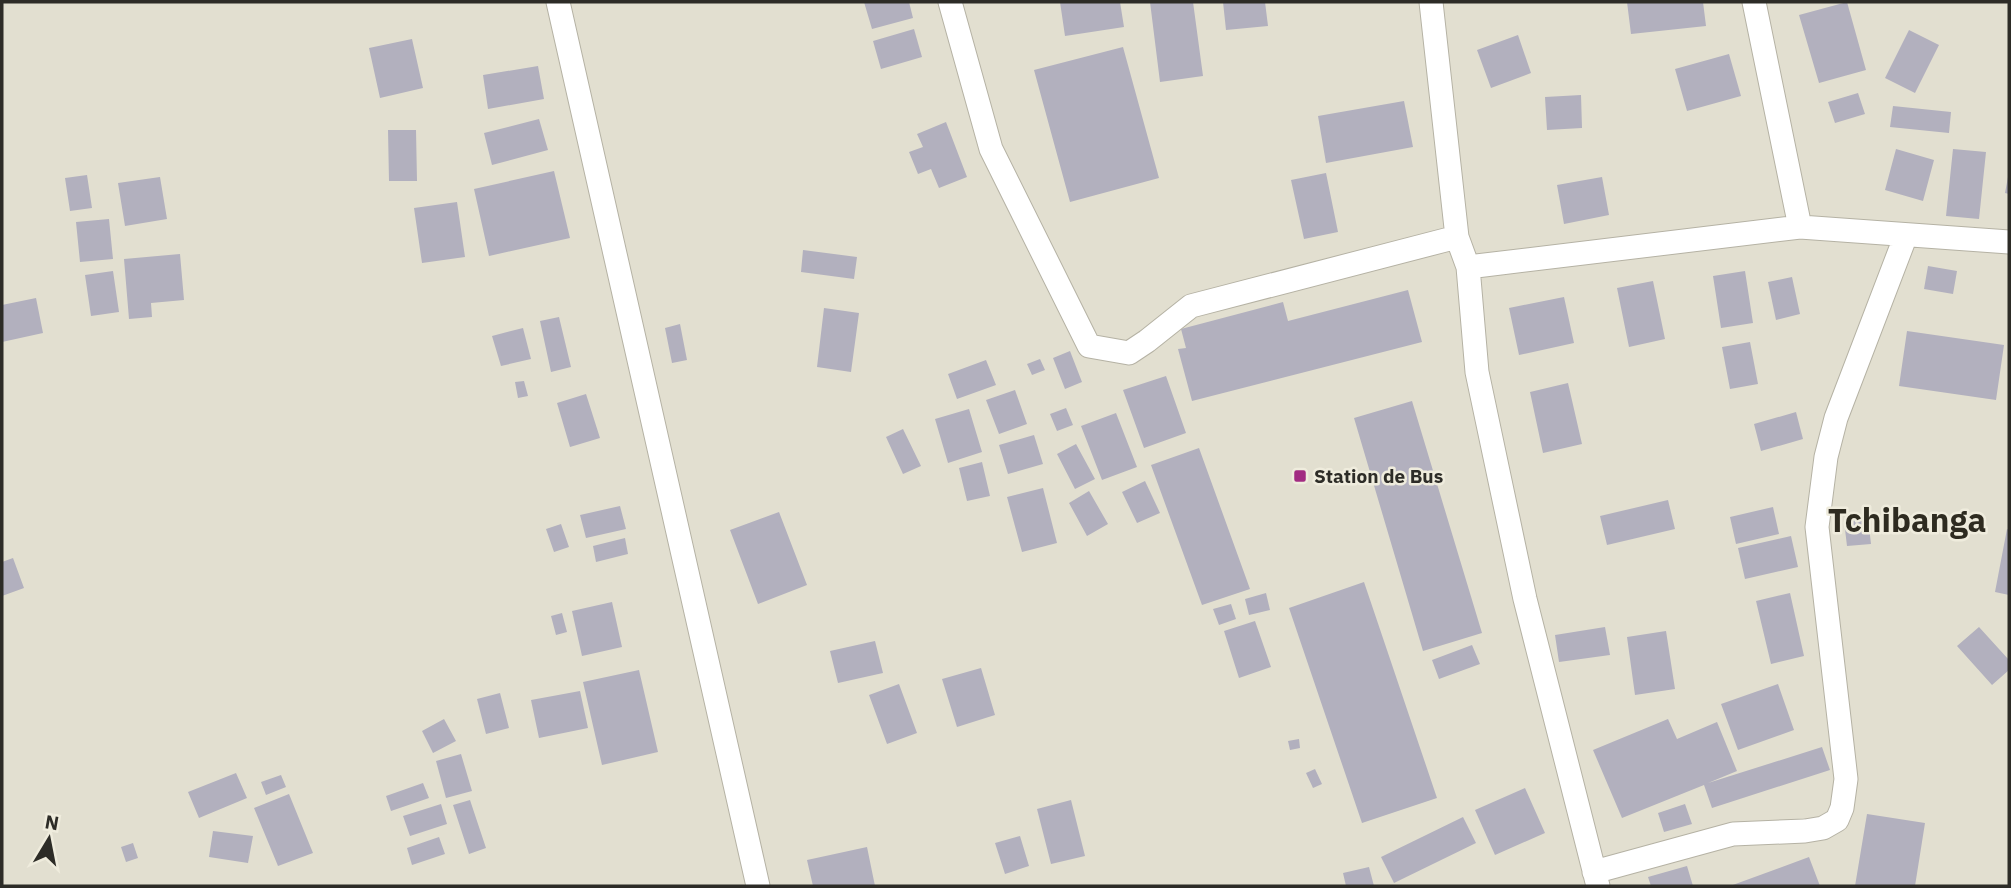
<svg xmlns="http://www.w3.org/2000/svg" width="2011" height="888" viewBox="0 0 2011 888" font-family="'IBM Plex Sans',sans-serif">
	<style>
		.building { fill: #b2b0be }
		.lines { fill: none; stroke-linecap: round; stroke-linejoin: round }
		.minor-casing { stroke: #b5b2a4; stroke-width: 25 }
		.minor { stroke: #fff; stroke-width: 23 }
		.poi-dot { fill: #a22b82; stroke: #efecdd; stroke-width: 2.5 }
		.labels { text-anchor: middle; stroke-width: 5; stroke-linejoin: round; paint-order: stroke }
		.poi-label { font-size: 19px; font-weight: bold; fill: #2d2c27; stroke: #efecdd; text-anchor: start }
		.town-label { font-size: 33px; font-weight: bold; fill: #2e2b20; stroke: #efecdd }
	</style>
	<rect width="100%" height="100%" fill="#e2dfd0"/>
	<!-- building -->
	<path class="building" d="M864,2h45l4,16 -41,11z
		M1060,2h60l4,25 -59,9z
		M1150,2h43l10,74 -43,6z
		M1223,2h42l3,24 -42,4z
		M1627,2h76l3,24 -75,8z
		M1847,2l19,68 -47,13 -20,-68z
		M914,29l8,28 -41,12 -8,-28z
		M1909,30l30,15 -24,48 -30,-15z
		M1518,35l13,38 -40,15 -14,-38z
		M412,39l11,49 -43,10 -11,-50z
		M1123,47l36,131 -89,24 -36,-132z
		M1729,54l12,42 -54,15 -12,-42z
		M538,66l6,33 -56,10 -5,-34z
		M1858,93l7,21 -30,9 -7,-21z
		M1581,95l1,33 -35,2 -2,-33z
		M1404,101l9,46 -87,16 -8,-47z
		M1893,106l58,6 -2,21 -59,-6z
		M539,119l9,31 -56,15 -8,-32z
		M946,122l21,55 -28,11 -8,-19 -13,5 -9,-22 14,-5 -6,-13z
		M388,130h28l1,51h-28z
		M1896,149l38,11 -11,41 -38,-11z
		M1953,149l33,3 -7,67 -33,-3z
		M554,171l16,67 -81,18 -15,-67z
		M1326,173l12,59 -34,7 -13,-59z
		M87,175l5,33 -22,3 -5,-33z
		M160,177l7,42 -42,7 -7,-43z
		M1602,177l7,38 -45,9 -7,-39z
		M2008,177h1v17l-4,-1z
		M457,202l8,55 -43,6 -8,-55z
		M109,219l4,40 -33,3 -4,-40z
		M803,250l54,7 -3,22 -53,-7z
		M180,254l4,46 -33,3 1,14 -23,2 -5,-60z
		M1928,266l29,5 -4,23 -29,-5z
		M113,271l6,41 -28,4 -6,-41z
		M1745,271l8,52 -32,5 -8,-52z
		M1792,277l8,37 -24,6 -8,-38z
		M1653,281l12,58 -36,8 -12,-59z
		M1408,290l14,52 -230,59 -14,-52 8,-1 -5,-19 102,-27 5,19z
		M1564,297l10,46 -55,12 -10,-47z
		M36,298l7,35 -41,9v-37z
		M824,308l35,5 -8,59 -34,-5z
		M559,317l12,50 -20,5 -11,-51z
		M680,324l7,36 -15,3 -7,-35z
		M523,328l8,31 -30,7 -9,-30z
		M1907,331l97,14 -8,55 -97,-14z
		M1750,342l8,42 -28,5 -8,-42z
		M1070,351l12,31 -17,7 -12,-31z
		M1040,359l5,11 -13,5 -5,-11z
		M986,360l10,25 -39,14 -9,-25z
		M1166,376l20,57 -42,15 -21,-58z
		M524,381l4,15 -10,2 -3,-16z
		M1568,383l14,61 -39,9 -13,-61z
		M1015,390l12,34 -28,10 -13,-34z
		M586,394l14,44 -30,9 -13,-44z
		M1412,401l70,232 -59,18 -69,-233z
		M1066,408l7,17 -16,6 -7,-17z
		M969,409l13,43 -34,11 -13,-44z
		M1796,412l7,27 -42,12 -7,-27z
		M1116,413l21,54 -35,13 -21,-54z
		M903,429l18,37 -18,8 -17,-37z
		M1034,435l9,29 -35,10 -9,-29z
		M1076,444l19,35 -20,10 -18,-35z
		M1199,448l51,141 -48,16 -51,-140z
		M982,462l8,34 -23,5 -8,-33z
		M1145,481l15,32 -23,10 -15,-31z
		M1043,488l14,55 -35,9 -15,-55z
		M1089,491l19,33 -21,12 -18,-33z
		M1668,500l7,29 -68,16 -7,-29z
		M620,506l6,23 -40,9 -6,-23z
		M1773,507l6,27 -43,10 -6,-27z
		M779,512l28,73 -49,19 -28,-74z
		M1868,518l3,26 -24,2 -3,-25z
		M561,524l8,23 -15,5 -8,-23z
		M2007,529l2,1v65l-14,-3z
		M1791,536l7,31 -53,12 -7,-31z
		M625,538l3,16 -32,8 -3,-16z
		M13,558l11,30 -22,8v-34z
		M1364,582l73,216 -75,25 -73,-215z
		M1266,593l4,17 -21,5 -4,-16z
		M1790,593l14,63 -33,8 -15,-63z
		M612,602l10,45 -40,9 -10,-45z
		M1231,604l5,15 -17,6 -6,-16z
		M562,613l5,19 -11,3 -5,-19z
		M1255,621l16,46 -32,11 -15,-47z
		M1605,627l5,28 -51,7 -4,-27z
		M1979,627l30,33v10l-17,15 -35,-39z
		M1666,631l9,58 -40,6 -8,-58z
		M875,641l8,32 -45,10 -8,-32z
		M1472,645l8,19 -41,15 -7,-19z
		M981,668l14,47 -38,12 -15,-48z
		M639,670l19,82 -56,13 -19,-83z
		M899,684l18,49 -30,11 -18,-49z
		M1778,684l16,46 -56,20 -17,-46z
		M580,691l8,37 -49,10 -8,-38z
		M500,693l9,35 -23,6 -9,-35z
		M444,719l12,22 -23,12 -11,-22z
		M1668,719l9,20 40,-17 20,49 -29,12 114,-36 8,23 -118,38 -8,-23 -82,33 -29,-68z
		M1299,739l1,9 -10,2 -2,-9z
		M461,754l11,37 -26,7 -10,-37z
		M1315,769l7,15 -9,4 -7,-15z
		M236,773l11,25 -48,20 -11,-26z
		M281,775l5,12 -20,8 -5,-13z
		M423,783l6,15 -38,13 -5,-15z
		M1525,788l20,45 -50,22 -20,-45z
		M289,794l24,59 -35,13 -24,-58z
		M470,800l16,48 -17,6 -16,-49z
		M1071,800l14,56 -34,8 -14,-55z
		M441,804l6,20 -37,12 -7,-20z
		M1685,804l7,20 -28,8 -6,-19z
		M1867,814l58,9 -10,63h-60z
		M1463,817l13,26 -82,40 -13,-26z
		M213,831l40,5 -5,27 -39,-6z
		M1020,836l9,30 -24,8 -10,-31z
		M439,837l6,17 -33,11 -5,-17z
		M133,843l5,15 -12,4 -5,-15z
		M867,847l8,39h-62l-6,-26z
		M1809,857l11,29h-90z
		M1687,866l6,20h-42l-3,-9z
		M1369,867l5,19h-28l-3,-13z"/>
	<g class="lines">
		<!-- minor casing -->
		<g class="minor-casing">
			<path id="minor" d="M558,2l200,884
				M950,2l41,147 98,197 40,7 18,-12 44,-35 266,-69
				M1431,2l26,235 11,30 9,105 48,227 73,287
				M1754,2l46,225
				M1468,267l332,-40 209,15
				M1594,872l139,-38 72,-3 18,-3 14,-8 5,-12 4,-29 -29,-252 9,-70 10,-39 70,-183"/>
		</g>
		<!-- minor -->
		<use href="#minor" class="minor"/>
	</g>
	<!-- markers -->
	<rect class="poi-dot" x="1293" y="469" width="14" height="14" rx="3.5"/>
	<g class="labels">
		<!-- poi labels -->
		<g class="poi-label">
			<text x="1314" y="483">Station de Bus</text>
		</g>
		<!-- town labels -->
		<g class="town-label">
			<text x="1907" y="532">Tchibanga</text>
		</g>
	</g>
	<!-- border -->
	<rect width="2011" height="888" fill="none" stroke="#2d2c27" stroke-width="7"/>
	<!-- north arrow -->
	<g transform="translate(49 839) rotate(10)" stroke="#efecdd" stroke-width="5" paint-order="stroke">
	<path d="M0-5L12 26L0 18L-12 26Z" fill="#2d2c27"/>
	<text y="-10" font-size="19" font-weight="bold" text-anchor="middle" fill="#2d2c27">N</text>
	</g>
</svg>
